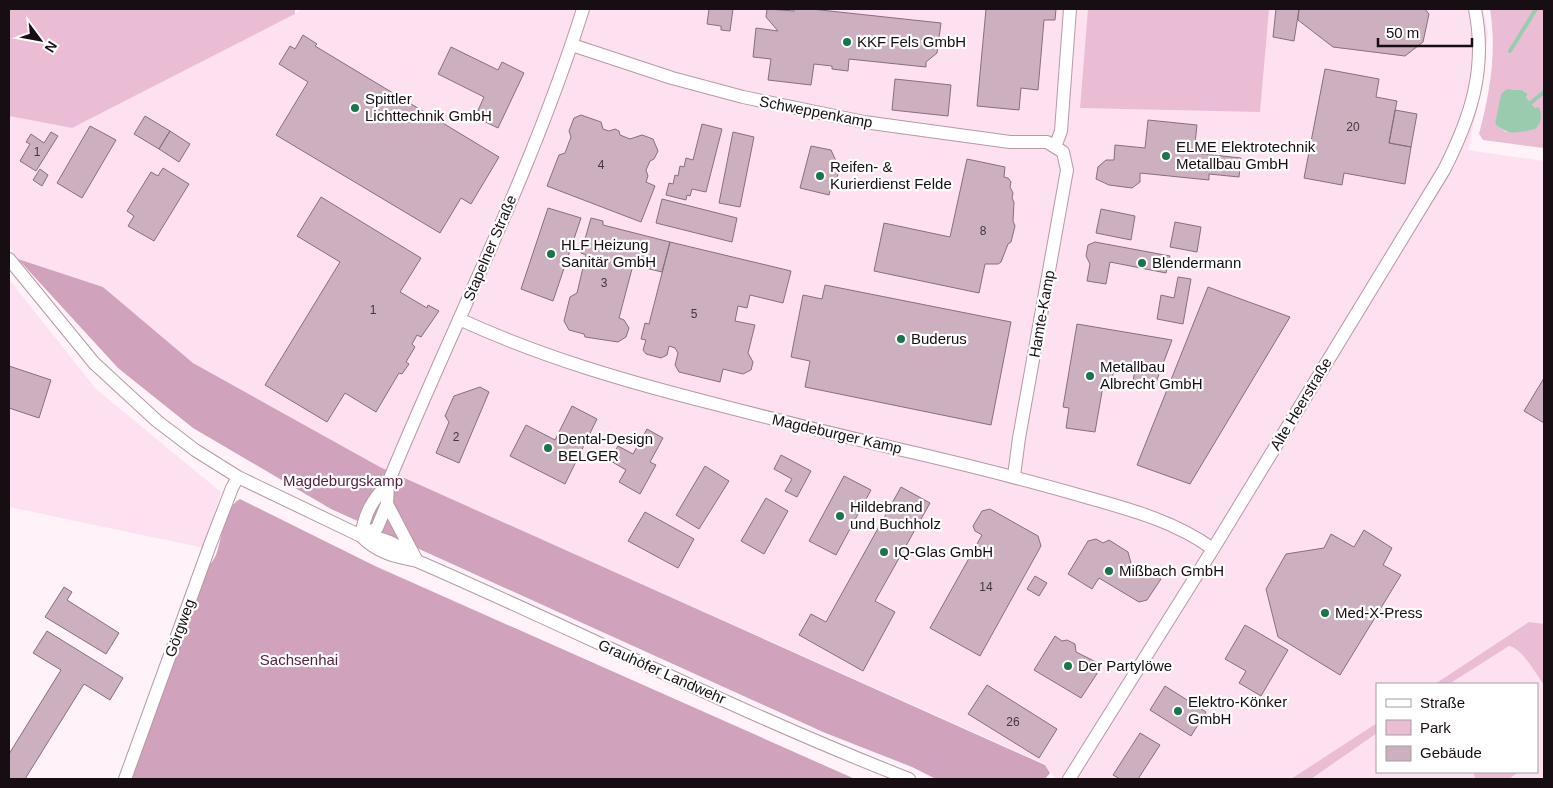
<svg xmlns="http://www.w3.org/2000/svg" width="1553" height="788" viewBox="0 0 1553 788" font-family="Helvetica,sans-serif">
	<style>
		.built { fill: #fee1f0; fill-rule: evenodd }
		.green { fill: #ebbdd5; fill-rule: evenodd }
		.forest { fill: #d1a2bb }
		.water { fill: #9bcbaf }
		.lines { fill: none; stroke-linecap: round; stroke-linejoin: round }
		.stream { stroke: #9bcbaf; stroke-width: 4 }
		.building { fill: #cdb0bf; stroke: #886e7c }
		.minor-casing { stroke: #b599a8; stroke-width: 14 }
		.minor { stroke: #fff; stroke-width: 12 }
		.poi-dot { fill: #17764c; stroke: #fff; stroke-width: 2 }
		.labels { text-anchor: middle; stroke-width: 4.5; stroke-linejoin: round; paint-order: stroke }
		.number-label { font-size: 12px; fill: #44363e }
		.poi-label { font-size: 15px; fill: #170e13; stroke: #fff; text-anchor: start }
		.street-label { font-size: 15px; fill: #170e13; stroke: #fff }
		.park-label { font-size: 15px; fill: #551c3f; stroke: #fff }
	</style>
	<rect width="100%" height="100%" fill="#fff3f9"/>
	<!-- built -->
	<path class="built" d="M301,9h1182l5,24 -8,63 -12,54 76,11v618h-488l-11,-15 -665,-297 -187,-104 -90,-76 -85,-28 -9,-13v-130l63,12 223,-114zM1377,684h160v88h-160z
		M9,279l87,110 125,103 -17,56 -195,-41z"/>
	<!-- green -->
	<path class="green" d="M9,9h286v5l-223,114 -63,-12z
		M1088,9h181l-9,103 -180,-4z
		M1490,9h54v139l-61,-8 -4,-6c11,-42 18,-82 11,-125zM1507,89l15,1 6,4 -2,3 9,11 -29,24 -11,-8z
		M1529,622l15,2v61c-8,-11 -22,-37 -35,-39l-60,38h-14z
		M1377,723v10l-66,46h-20z
		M1475,772h43l-9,7h-33l-2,-4z"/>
	<!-- forest -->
	<path class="forest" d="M18,259l85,28 90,76 187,104 665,298 5,8 -5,6h-109l-24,-12 -89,-35 -492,-223 -138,-81 -75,-60z
		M240,499l135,67 480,213h-729l81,-211c3,-4 7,-8 9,-13 6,-16 8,-48 24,-56z"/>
	<!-- water -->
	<path class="water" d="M1507,89l15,1 6,4 -2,3 9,11 4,-1c3,8 3,16 -4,22 -17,4 -26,7 -40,-5l6,-30z"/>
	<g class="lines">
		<!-- stream -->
		<path class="stream" d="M1510,51l26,-42
			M1528,105l16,-13"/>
	</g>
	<!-- building -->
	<path class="building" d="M709,9h24l-3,22 -9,-1v-4l-14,-2z
		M767,9l27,2v-2h17l130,14 -4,30 -11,9v5l-77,-8 -1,12 -16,-2v-3l-18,-2 -3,21 -43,-5 3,-21 -18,-2 3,-29 22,3 -12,-14z
		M986,9h70l-1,11h-11l-6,70 -17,-2 -2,22 -42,-4z
		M1276,9h23l-5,32 -21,-4z
		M1299,9h126l4,5 -6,28 -18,14 -72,-9 -35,-27z
		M303,35l14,9 -2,2 184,111 -28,47 -10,-6 -21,35 -164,-98 32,-53 -29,-18 11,-18 5,3z
		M451,47l47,23 4,-8 22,11 -26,55 -23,-11 9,-20 -46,-23z
		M1325,69l54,10 -3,18 21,4 -8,42 22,4 -6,37 -61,-11 -2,12 -38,-7z
		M895,79l56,6 -3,31 -56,-6z
		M1395,110l22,4 -6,33 -22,-4z
		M581,115l20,7 2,7 6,2 6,-2 4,2 1,4 10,4 12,-4 11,4 5,12 -4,8 -4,2 -4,9 2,6 -2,6 9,4 -14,36 -94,-36 12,-31 6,-2 6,-16 -2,-6 5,-13z
		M145,116l25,15 -11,18 -25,-15z
		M1148,120l49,5 -3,28 47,5 -2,19 -30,-3v6l-69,-7v9l-8,6 -23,-3 -13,-6 2,-12 8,-7h8l1,-15 30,3z
		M702,124l20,5 -16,63 -14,-3 -2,7 -3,-1 -1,5 -20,-5 3,-12 4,1 2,-9 3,1 2,-10 4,1 2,-9 7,2z
		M90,126l26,14 -34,58 -25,-15z
		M170,131l20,13 -11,18 -20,-13z
		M51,132l7,4 -22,35 -16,-10 10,-17 -4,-2 5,-8 13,9z
		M733,132l21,5 -14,70 -21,-4z
		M811,146l20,4 5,11v4l3,5 -3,12 -5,4 -2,9 -29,-7z
		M967,159l38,8 -1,10 4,1 3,4 -1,5 3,6 -1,5 2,4 -1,19 2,5 -4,16 -3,2 -7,18 -3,2h-13l-6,29 -105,-22 10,-48 66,14z
		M163,168l26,16 -35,57 -26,-15 6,-10 -7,-5 24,-39 7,4z
		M40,169l8,6 -6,11 -9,-6z
		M321,197l100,61 -21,34 27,16 1,-3 11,6 -18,26 -4,-2 -5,9 3,3 -9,15 3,2 -7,10 -3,-1 -23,39 -31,-19 -18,29 -62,-37 75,-123 -43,-26z
		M662,199l75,19 -5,24 -76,-19z
		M548,208l33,10 -28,83 -32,-12z
		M1101,209l34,7 -4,24 -35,-7z
		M591,218l12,3v4l67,17 -8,30 -29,-7 -14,53 5,2 5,8 -3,9 -8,5 -33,-5 -1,-3 -15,-4 -5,-9 6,-24 7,-4 9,-38 -5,-2z
		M1175,222l26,5 -4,25 -27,-5z
		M670,242l121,29 -8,32 -33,-8 -3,13 -9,-2 -3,15 20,4 -7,28 5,9 -2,8 -8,4 -20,-5 -3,13 -41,-10 -4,-7 3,-12 -3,-5 -6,-2 -2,9 -6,3 -15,-4 -3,-4 3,-10 -5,-1 4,-16 4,1z
		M1095,242l75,14 -4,17 -56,-11 -4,22 -19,-3 3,-17 -4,-8 2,-11z
		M1178,277l13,2 -8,45 -26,-5 4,-24 13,3z
		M825,285l186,37 -20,103 -186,-38 5,-26 -19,-4 12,-62 19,4z
		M1208,287l82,30 -100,167 -53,-19z
		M1077,324l95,16 -17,45 -22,-4 2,-11 -21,-3 -3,20 -8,-1 -8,46 -29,-4 3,-20 -6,-1z
		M9,366l42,14 -12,38 -30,-10z
		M1544,378v45l-20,-12z
		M480,387l9,5 -30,71 -23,-10 13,-31 -4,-6 9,-20z
		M572,406l25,13 -32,65 -55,-28 16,-31 29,15z
		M647,429l16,9 -13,24 6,3 -16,29 -21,-12 7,-12 -17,-10 9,-14 15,8z
		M781,455l30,16 -14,26 -12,-6 7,-12 -18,-10z
		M705,466l24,15 -30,48 -23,-14z
		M844,476l27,14 -35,65 -27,-14z
		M901,487l29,16 -55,98 20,11 -32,59 -64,-36 12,-21 15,8z
		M766,498l22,13 -24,43 -23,-13z
		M990,509l48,27 3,10 -61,110 -50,-28 52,-93 -7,-4 -2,-5 9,-15z
		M645,512l49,27 -16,29 -50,-27z
		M1364,530l28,18 -9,17 18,10 -61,100 -62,-38 -12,-48 20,-35 38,-6 7,-14 23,13z
		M1096,539l7,4 6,-3 19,12 4,15 7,-1 22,13 -14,21 -8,2 -40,-24 -7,11 -24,-15 20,-33z
		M1035,576l12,7 -8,13 -12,-7z
		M64,587l8,5 -5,8 52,33 -13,21 -61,-37z
		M1245,625l43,25 -27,46 -22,-13 7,-12 -21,-12z
		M47,631l76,47 -13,22 -26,-16 -59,95h-16v-25l52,-84 -28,-17z
		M1055,636l7,5 5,-1 8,4 1,8 22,11 2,6 -19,29 -47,-28z
		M987,685l70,44 -18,29 -71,-44z
		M1165,686l41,26 -15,24 -41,-26z
		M1140,733l20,12 -22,34h-18l-7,-4z"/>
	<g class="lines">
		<!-- minor casing -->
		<g class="minor-casing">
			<path id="minor" d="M572,45l100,33 71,19 121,25 146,20h37l16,10 4,18 -48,268 -5,38
				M1055,147l6,-16 9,-122
				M9,259l85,104 63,58 38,29 43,27 123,59c17,17 33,20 56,25 164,71 325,153 492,218
				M459,319c82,38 169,63 256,85 69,18 139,35 209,51 55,13 110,27 165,43 43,12 87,24 124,51
				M387,504l30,57
				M361,536c4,-24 11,-35 27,-53 65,-158 144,-311 195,-474
				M361,536l16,-8 10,-24 1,-21
				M363,536c21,1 34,8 49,21
				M125,779l85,-234 22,-57 6,-11
				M1069,779l144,-230 231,-379c27,-53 43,-101 31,-161"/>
		</g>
		<!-- minor -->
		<use href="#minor" class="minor"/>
	</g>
	<!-- markers -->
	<g class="poi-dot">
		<circle cx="847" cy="42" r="5"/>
		<circle cx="355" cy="108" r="5"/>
		<circle cx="1166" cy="156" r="5"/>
		<circle cx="820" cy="176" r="5"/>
		<circle cx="551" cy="254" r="5"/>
		<circle cx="1142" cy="263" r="5"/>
		<circle cx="901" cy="339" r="5"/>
		<circle cx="1090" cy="376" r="5"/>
		<circle cx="548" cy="448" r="5"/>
		<circle cx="840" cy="516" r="5"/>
		<circle cx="884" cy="552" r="5"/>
		<circle cx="1109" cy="571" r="5"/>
		<circle cx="1325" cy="613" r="5"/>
		<circle cx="1068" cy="666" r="5"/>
		<circle cx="1178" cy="711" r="5"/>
	</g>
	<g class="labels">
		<!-- number labels -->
		<g class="number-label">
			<text x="1353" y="131">20</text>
			<text x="37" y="156">1</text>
			<text x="601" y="169">4</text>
			<text x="983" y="235">8</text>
			<text x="604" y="287">3</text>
			<text x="373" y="314">1</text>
			<text x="694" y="318">5</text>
			<text x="456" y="441">2</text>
			<text x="986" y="591">14</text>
			<text x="1013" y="726">26</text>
		</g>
		<!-- poi labels -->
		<g class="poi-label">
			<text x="857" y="47">KKF Fels GmbH</text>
			<text x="365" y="104">Spittler<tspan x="365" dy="17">Lichttechnik GmbH</tspan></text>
			<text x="1176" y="152">ELME Elektrotechnik<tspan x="1176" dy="17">Metallbau GmbH</tspan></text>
			<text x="830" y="172">Reifen- &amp;<tspan x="830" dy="17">Kurierdienst Felde</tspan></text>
			<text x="561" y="250">HLF Heizung<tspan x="561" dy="17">Sanitär GmbH</tspan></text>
			<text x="1152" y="268">Blendermann</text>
			<text x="911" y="344">Buderus</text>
			<text x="1100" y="372">Metallbau<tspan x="1100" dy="17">Albrecht GmbH</tspan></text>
			<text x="558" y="444">Dental-Design<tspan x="558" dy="17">BELGER</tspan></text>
			<text x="850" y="512">Hildebrand<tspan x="850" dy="17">und Buchholz</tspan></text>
			<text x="894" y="557">IQ-Glas GmbH</text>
			<text x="1119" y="576">Mißbach GmbH</text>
			<text x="1335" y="618">Med-X-Press</text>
			<text x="1078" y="671">Der Partylöwe</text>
			<text x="1188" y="707">Elektro-Könker<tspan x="1188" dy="17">GmbH</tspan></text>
		</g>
		<!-- street labels -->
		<g class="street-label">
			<text transform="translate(816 112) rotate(11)" y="5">Schweppenkamp</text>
			<text transform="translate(490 248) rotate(-67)" y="5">Stapelner Straße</text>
			<text transform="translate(1042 314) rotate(-80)" y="5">Hamte-Kamp</text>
			<text transform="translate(1301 404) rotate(-59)" y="5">Alte Heerstraße</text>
			<text transform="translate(837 434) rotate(13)" y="5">Magdeburger Kamp</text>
			<text transform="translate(180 628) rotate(-70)" y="5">Görgweg</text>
			<text transform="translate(662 672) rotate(24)" y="5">Grauhöfer Landwehr</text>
		</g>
		<!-- park labels -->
		<g class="park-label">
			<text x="343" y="486">Magdeburgskamp</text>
			<text x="299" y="665">Sachsenhai</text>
		</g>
	</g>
	<!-- border -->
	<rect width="1553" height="788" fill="none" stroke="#170e13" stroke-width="20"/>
	<!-- legend -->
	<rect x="1376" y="683" width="162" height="90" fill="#ffffff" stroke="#a29fa1"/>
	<rect x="1386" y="699" width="25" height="8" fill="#ffffff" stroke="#a29fa1"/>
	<text x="1420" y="708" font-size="15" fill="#170e13">Straße</text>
	<rect x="1386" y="720" width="25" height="15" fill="#ebbdd5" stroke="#a29fa1"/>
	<text x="1420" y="733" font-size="15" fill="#170e13">Park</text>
	<rect x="1386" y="746" width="25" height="15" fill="#cdb0bf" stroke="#a29fa1"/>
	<text x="1420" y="758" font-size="15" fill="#170e13">Gebäude</text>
	<!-- north arrow -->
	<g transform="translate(40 40) rotate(122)" stroke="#ffffff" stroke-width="4" paint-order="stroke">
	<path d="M0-4L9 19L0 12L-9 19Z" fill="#170e13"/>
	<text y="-8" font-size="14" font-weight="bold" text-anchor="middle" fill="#170e13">N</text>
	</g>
	<!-- scale -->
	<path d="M1378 38v8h94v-8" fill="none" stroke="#170e13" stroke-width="2.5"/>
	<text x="1386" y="38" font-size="15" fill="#170e13" stroke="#ffffff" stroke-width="4" paint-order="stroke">50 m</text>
</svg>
